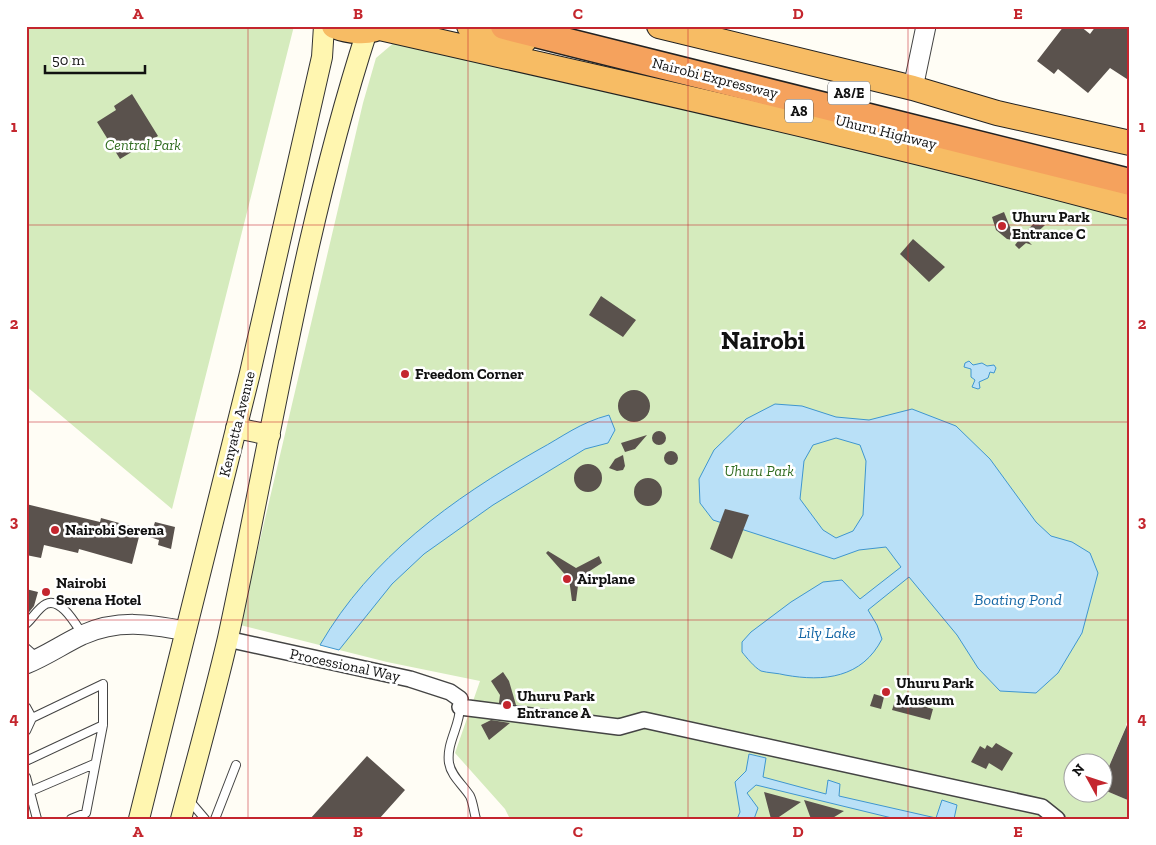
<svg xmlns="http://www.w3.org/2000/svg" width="1156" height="845" viewBox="0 0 1156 845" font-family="'Zilla Slab',serif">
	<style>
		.green { fill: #d5ebbd }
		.water { fill: #b9e0f7; stroke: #3f96cf; fill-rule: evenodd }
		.building { fill: #5a524d }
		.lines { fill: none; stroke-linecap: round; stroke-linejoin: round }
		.service-casing { stroke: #444; stroke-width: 10 }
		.minor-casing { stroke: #444; stroke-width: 18 }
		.tertiary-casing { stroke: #444; stroke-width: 21 }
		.secondary-casing { stroke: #333; stroke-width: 22 }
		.trunk-casing { stroke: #222; stroke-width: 26 }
		.motorway-casing { stroke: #222; stroke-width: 29 }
		.service { stroke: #fff; stroke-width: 8 }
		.minor { stroke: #fff; stroke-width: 15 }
		.tertiary { stroke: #fff; stroke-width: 19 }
		.secondary { stroke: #fff6b0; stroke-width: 20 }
		.trunk { stroke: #f7bc64; stroke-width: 24 }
		.motorway { stroke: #f5a25d; stroke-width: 26 }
		.grid { fill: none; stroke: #c4262e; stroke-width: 1; stroke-opacity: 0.55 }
		.poi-dot { fill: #c4262e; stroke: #fff; stroke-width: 2 }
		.labels { text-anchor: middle; stroke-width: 5; stroke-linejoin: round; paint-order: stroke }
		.shield { fill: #fff; stroke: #585858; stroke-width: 1 }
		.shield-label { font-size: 14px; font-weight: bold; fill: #111 }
		.street-label { font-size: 15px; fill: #111; stroke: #fff }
		.park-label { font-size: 15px; font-style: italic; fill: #2f6b1f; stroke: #fff }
		.poi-label { font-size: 15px; font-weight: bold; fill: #111; stroke: #fff; text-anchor: start }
		.water-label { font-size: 16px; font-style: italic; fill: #1768a6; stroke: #fff }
		.town-label { font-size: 25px; font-weight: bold; fill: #111; stroke: #fff }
		.neatline { fill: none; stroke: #c4262e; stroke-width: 2 }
		.grid-label { font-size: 16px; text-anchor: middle; font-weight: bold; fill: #c4262e }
	</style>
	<rect width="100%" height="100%" fill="#fffdf5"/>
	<!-- green -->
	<path class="green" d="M26,26h268l-122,483 -146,-123z
		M403,35l727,173v503l-5,18 -21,49v-16h-30v30h30v-2l26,11v18h-620l-5,-10 -50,-56 25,-72 -93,-19 -147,-37 123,-522 13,-45z"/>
	<!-- water -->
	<path class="water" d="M969,361l4,4 9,-2 5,3 7,-1 2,3 -2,5 -4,-1 -2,6 -9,4 1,6 -2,1 -6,-2 3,-7 -4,-3v-8l-7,-2 1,-4z
		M775,404l27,2 34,11 33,3 43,-11 44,17 34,33 46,63 15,14 21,6 18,11 8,20 -16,60 -24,40 -22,20 -36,-2 -22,-23 -21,-33 -48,-58 -41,33 9,15 5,14c-20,39 -58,43 -97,36 -7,-2 -17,-2 -24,-4 -7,-4 -14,-13 -19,-19v-10l9,-10 40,-30 32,-20 19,-2 18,19 41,-32 -15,-20 -27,3 -25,9 -121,-39 -13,-17 -1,-24 15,-29 32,-31zM836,438l24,7 6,16 -3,54 -10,16 -17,7 -13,-8 -23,-31 4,-38 9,-16z
		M609,415l6,15 -7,13 -23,6 -92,56 -69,49 -32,30 -53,66 -19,-5c51,-88 132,-146 218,-195 26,-14 41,-27 71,-35z
		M749,754l17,4 -3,19 63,17 2,-14 12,4 -1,12 97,22 6,-18 15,5 -3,14h-58l-140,-34 -9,8 11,15 -4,11h-17l3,-7 -5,-30 11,-11z"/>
	<!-- building -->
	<path class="building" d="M1064,26h16l10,8 6,-8h34v55l-20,-13 -22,25 -30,-24 -4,5 -17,-13z
		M132,94l26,42 -38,23 -23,-37 19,-12 -2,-4z
		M1004,212l6,15 12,9 13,-14 10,3 -17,16 4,4 -6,-2 -7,6 -4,-4 3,-4 -11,-2 -11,-9 -4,-13z
		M913,239l32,28 -16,15 -29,-28z
		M601,296l35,24 -13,17 -34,-22z
		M618 406a16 16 0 1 1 32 0a16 16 0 1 1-32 0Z
		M652 438a7 7 0 1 1 14 0a7 7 0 1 1-14 0Z
		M647,435l-12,14 -10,3 -4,-9z
		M664 458a7 7 0 1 1 14 0a7 7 0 1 1-14 0Z
		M623,455l2,11 -2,4 -6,1 -8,-3 6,-9z
		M574 478a14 14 0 1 1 28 0a14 14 0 1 1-28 0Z
		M634 492a14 14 0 1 1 28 0a14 14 0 1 1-28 0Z
		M26,504l74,18 1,-4 40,11 -9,35 -53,-15 -1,4 -34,-8 -3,13 -15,-3z
		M725,509l24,6 -17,44 -22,-10z
		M155,522l20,5 -4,22 -13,-4 1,-5 -9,-3z
		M548,551l28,17 23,-12 3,7 -23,15 -3,23h-4l-3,-22 -23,-26z
		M26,589l12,3 -4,14 -8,10z
		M503,672l6,9 7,24 -17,-2 1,-8 -9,-14z
		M874,694l10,3 -3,12 -11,-3z
		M896,698l37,11 -3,11 -38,-10z
		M1130,718v83l-26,-11v-12z
		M491,720l19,3 -21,17 -8,-15z
		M996,743l17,10 -11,18 -13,-8 -3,6 -15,-7 9,-16 5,3 2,-4 5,3z
		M367,756l38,34 -26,29h-69z
		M764,792l37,10 -25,17h-5z
		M804,800l40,11 -13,8h-20z"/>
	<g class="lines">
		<!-- service casing -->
		<g class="service-casing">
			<path id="service" d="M26,624c7,-6 12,-16 20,-20 15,-7 30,21 37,31
				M26,648l10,9
				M460,705c1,20 -14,37 -11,58 2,13 14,22 21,33 3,6 4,16 6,23
				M26,707l6,11
				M26,731l6,-13 71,-34v41l-17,88 -15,6
				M26,761l77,-36
				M26,777l11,42
				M31,791l63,-27
				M188,799l17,20
				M215,819l21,-54"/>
		</g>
		<!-- minor casing -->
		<g class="minor-casing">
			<path id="minor" d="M227,639l183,40 40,13 10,7
				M460,707l159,20 25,-7 398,87 15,12"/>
		</g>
		<!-- tertiary casing -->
		<g class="tertiary-casing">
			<path id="tertiary" d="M913,88l13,-62
				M26,664c20,-8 37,-20 56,-29 36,-16 67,-11 104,-4"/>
		</g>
		<!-- secondary casing -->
		<g class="secondary-casing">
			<path id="secondary" d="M236,428l34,7
				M139,819l111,-446 72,-316 2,-31
				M181,819c16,-60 33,-121 47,-181 44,-203 75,-409 139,-607"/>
		</g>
		<!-- trunk casing -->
		<g class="trunk-casing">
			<path id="trunk" d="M334,26c13,5 35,9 47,0
				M469,26l55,15
				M659,26l254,62 84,25 133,30
				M380,28c250,57 502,112 750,179"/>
		</g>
		<!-- motorway casing -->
		<g class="motorway-casing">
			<path id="motorway" d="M504,26l626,156"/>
		</g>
		<!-- service -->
		<use href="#service" class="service"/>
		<!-- minor -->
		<use href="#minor" class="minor"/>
		<!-- tertiary -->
		<use href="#tertiary" class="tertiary"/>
		<!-- secondary -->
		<use href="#secondary" class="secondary"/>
		<!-- trunk -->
		<use href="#trunk" class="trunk"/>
		<!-- motorway -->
		<use href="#motorway" class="motorway"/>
	</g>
	<!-- grid -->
	<path class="grid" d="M248,26v793M468,26v793M688,26v793M908,26v793M26,225h1104M26,422h1104M26,620h1104"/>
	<!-- markers -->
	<g class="poi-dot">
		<circle cx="1002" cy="226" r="5"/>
		<circle cx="405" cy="374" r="5"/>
		<circle cx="55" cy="530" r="5"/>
		<circle cx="567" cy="579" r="5"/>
		<circle cx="46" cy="592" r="5"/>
		<circle cx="886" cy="692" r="5"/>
		<circle cx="507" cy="705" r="5"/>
	</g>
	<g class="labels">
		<!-- shield labels -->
		<g class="shield">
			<rect x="828" y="81.5" width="42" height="23" rx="4"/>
			<rect x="785" y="99.5" width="28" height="23" rx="4"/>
		</g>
		<g class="shield-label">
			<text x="849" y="98">A8/E</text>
			<text x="799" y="116">A8</text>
		</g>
		<!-- street labels -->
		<g class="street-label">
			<text transform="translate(715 78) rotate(14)" y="5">Nairobi Expressway</text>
			<text transform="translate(886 132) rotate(14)" y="5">Uhuru Highway</text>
			<text transform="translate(237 424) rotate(-76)" y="5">Kenyatta Avenue</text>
			<text transform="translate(345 665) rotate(12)" y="5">Processional Way</text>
		</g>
		<!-- park labels -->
		<g class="park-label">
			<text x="143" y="150">Central Park</text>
			<text x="759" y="476">Uhuru Park</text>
		</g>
		<!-- poi labels -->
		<g class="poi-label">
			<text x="1012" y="222">Uhuru Park<tspan x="1012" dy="17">Entrance C</tspan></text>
			<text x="415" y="379">Freedom Corner</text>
			<text x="65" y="535">Nairobi Serena</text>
			<text x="577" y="584">Airplane</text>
			<text x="56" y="588">Nairobi<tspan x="56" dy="17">Serena Hotel</tspan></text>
			<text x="896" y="688">Uhuru Park<tspan x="896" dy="17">Museum</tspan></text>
			<text x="517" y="701">Uhuru Park<tspan x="517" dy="17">Entrance A</tspan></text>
		</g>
		<!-- water labels -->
		<g class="water-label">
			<text x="1018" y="605">Boating Pond</text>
			<text x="827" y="638">Lily Lake</text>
		</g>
		<!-- town labels -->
		<g class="town-label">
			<text x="763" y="349">Nairobi</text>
		</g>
	</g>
	<!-- border -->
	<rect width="1156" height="845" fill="none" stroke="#ffffff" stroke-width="55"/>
	<!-- north arrow -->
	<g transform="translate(1088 778) rotate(310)"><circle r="24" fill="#ffffff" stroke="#a0a0a0"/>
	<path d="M0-4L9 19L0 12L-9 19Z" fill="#c4262e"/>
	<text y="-8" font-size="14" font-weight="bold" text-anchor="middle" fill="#111111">N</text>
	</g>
	<!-- scale -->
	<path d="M45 65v8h100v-8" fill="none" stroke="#111111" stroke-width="2.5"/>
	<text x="52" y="65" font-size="15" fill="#111111" stroke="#ffffff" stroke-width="4" paint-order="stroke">50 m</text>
	<rect x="28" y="28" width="1100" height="790" class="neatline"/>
	<g class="grid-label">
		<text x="138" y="19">A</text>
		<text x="358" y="19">B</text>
		<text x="578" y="19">C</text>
		<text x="798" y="19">D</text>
		<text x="1018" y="19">E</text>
		<text x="14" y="132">1</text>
		<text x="1142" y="132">1</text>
		<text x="14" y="329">2</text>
		<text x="1142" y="329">2</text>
		<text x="14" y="527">3</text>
		<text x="1142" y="527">3</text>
		<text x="14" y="724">4</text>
		<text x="1142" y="724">4</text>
		<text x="138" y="837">A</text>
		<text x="358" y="837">B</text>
		<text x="578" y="837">C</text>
		<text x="798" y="837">D</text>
		<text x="1018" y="837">E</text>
	</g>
</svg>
